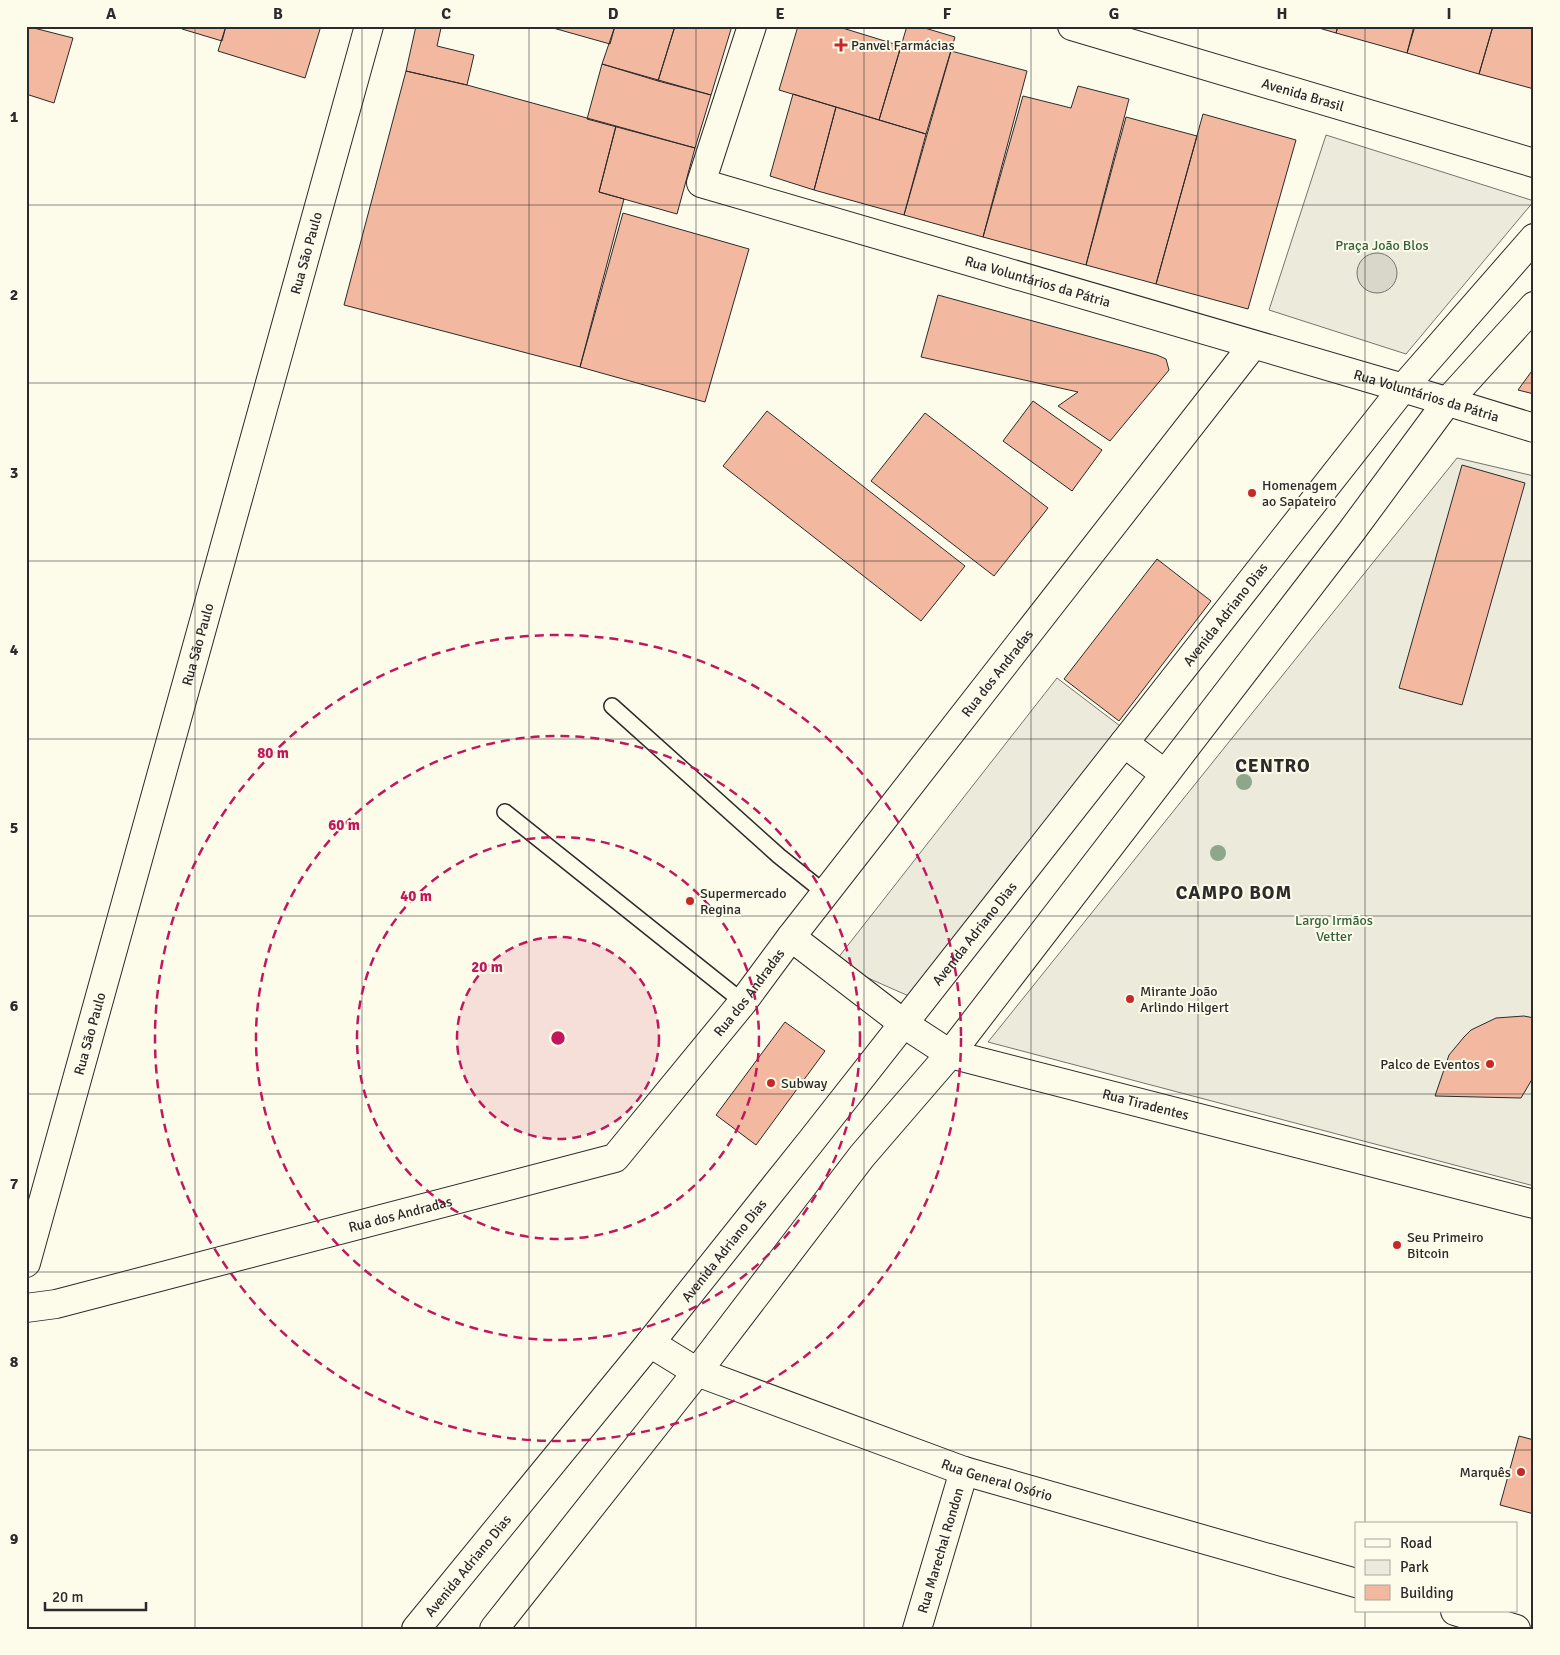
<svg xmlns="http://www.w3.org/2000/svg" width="1560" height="1655" viewBox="0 0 1560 1655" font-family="Signika,sans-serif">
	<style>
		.green { fill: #ecebdb; stroke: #74746e }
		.water { fill: #d8d7c9; stroke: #74746e }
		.building { fill: #f2b8a0; stroke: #2b2b2b }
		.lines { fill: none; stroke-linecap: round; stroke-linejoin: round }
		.lane-casing { stroke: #2b2b2b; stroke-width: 18 }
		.street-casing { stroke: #2b2b2b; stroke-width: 30 }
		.secondary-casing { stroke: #2b2b2b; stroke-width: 30 }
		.lane { stroke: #fdfbea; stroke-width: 15 }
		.street { stroke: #fdfbea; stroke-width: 28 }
		.secondary { stroke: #fdfbea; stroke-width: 28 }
		.tree { fill: #8ea78a }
		.grid { fill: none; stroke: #2b2b2b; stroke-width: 1; stroke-opacity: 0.55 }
		.ring { fill: none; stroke: #c2185b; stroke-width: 2.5; stroke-dasharray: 9 6 }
		.poi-dot { fill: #c62828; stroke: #fdfbea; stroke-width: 2 }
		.labels { text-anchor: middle; stroke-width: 4; stroke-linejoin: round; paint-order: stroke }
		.poi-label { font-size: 14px; fill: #2b2b2b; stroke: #fdfbea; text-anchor: start }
		.street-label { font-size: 14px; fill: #2b2b2b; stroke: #fdfbea }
		.park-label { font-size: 14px; fill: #34623c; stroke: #fdfbea }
		.district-label { font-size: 19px; font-weight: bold; letter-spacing: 1px; fill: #2b2b2b; stroke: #fdfbea }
		.centre { fill: #c2185b; stroke: #fdfbea; stroke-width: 2.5 }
		.ring-label { font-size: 15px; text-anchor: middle; font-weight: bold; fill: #c2185b; stroke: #fdfbea; stroke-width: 4; stroke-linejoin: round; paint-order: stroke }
		.neatline { fill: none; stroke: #2b2b2b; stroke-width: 2 }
		.grid-label { font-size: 16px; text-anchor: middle; font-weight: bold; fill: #2b2b2b }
	</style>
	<rect width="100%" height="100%" fill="#fdfbea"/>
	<!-- green -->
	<path class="green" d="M1326,135l208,66 -128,153 -137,-44z
		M1457,458l77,18v710l-546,-144z
		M1057,678l67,51 -213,268 -77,-34z"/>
	<!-- water -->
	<path class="water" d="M1357 273a20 20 0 1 1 40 0a20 20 0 1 1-40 0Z"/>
	<!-- building -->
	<path class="building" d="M26,26l47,12 -19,65 -28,-9z
		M183,26h43l-4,15 -40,-12z
		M226,26h95l-16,52 -87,-27z
		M416,26l25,2 -4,18 37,9 -7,30 -61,-14z
		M546,26h69l-5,18z
		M615,26h60l-17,55 -56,-17z
		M675,26h57l-21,69 -53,-14z
		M798,26h38l65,20 -22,74 -100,-30z
		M907,26h11l37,11 -29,97 -47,-14z
		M1312,26h26l-2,7z
		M1338,26h77l-8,27 -71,-20z
		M1414,26h79l-14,48 -72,-21z
		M1493,26h41v63l-55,-15z
		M951,51l76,20 -44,166 -79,-22z
		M602,64l109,31 -16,53 -108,-29z
		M406,71l61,14 149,41 -17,66 25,7 -44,168 -236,-62z
		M1078,86l51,13 -43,166 -103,-28 40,-141 48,12z
		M793,94l43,13 -22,83 -44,-14z
		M836,107l90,27 -22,81 -90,-25z
		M1203,114l93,26 -48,169 -92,-25z
		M1126,117l71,19 -41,148 -70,-19z
		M616,126l79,22 -18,66 -78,-22z
		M623,213l126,36 -44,153 -125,-35z
		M938,295l219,60 9,4 3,11 -59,71 -52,-35 20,-14 -157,-35z
		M1534,368v26l-16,-4z
		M1033,401l69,49 -30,41 -69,-50z
		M767,411l198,155 -44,55 -198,-155z
		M925,413l123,95 -54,68 -123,-95z
		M1462,465l63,18 -63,222 -63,-17z
		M1157,559l54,42 -92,120 -55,-42z
		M1524,1016l10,2v58l-13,22 -86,-2 14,-41 15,-18 7,-7 25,-12z
		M785,1022l40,29 -69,94 -40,-30z
		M1519,1436l15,4v74l-34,-9z"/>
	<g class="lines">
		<!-- lane casing -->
		<g class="lane-casing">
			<path id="lane" d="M612,706l167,150 46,37
				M505,812l238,190"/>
		</g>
		<!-- street casing -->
		<g class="street-casing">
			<g id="street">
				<path id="s1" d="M752,26l-51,157 702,205 131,40"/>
				<path id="s2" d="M791,937l462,-592"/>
				<path id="s3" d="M950,1054l584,150"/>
				<path id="s4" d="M26,1263l343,-1237"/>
				<path id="s5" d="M650,1343l47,29 267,99 392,112"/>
				<path d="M1455,1611l61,18"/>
				<path id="s6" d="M917,1629l47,-158"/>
			</g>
		</g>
		<!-- secondary casing -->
		<g class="secondary-casing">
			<g id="secondary">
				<path id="s7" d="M1072,26l462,137"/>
				<path d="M1124,743l41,31"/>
				<path id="s8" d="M26,1308l30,-4 559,-146 128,-156 48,-65 113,87 46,30"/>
				<path id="s9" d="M416,1629l234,-286 162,-203 591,-752 131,-150"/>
				<path d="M494,1629l203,-257 165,-216 88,-102 401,-522 96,-130 87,-96"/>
			</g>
		</g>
		<!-- lane -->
		<use href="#lane" class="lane"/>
		<!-- street -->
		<use href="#street" class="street"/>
		<!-- secondary -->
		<use href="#secondary" class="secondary"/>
	</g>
	<!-- trees -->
	<g class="tree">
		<circle cx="1244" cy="782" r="8"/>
		<circle cx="1218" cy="853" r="8"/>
	</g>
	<!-- grid -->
	<path class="grid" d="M195,26v1603M362,26v1603M529,26v1603M696,26v1603M864,26v1603M1031,26v1603M1198,26v1603M1365,26v1498M26,205h1508M26,383h1508M26,561h1508M26,739h1508M26,916h1508M26,1094h1508M26,1272h1508M26,1450h1508M1365,1611v18"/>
	<!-- distance rings -->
	<circle cx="558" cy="1038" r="101" fill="#c2185b" fill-opacity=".12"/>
	<g class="ring">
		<circle cx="558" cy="1038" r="101"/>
		<circle cx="558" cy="1038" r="201"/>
		<circle cx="558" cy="1038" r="302"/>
		<circle cx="558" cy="1038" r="403"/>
	</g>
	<!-- markers -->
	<g class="poi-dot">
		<path d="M838.5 37.5h5v5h5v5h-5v5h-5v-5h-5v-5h5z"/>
		<circle cx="1252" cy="493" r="5"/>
		<circle cx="690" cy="901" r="5"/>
		<circle cx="1130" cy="999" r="5"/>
		<circle cx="1490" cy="1064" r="5"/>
		<circle cx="771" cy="1083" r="5"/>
		<circle cx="1397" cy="1245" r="5"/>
		<circle cx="1521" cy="1472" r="5"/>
	</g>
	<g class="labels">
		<!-- poi labels -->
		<g class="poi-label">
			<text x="851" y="50">Panvel Farmácias</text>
			<text x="1262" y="490">Homenagem<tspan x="1262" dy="16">ao Sapateiro</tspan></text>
			<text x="700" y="898">Supermercado<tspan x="700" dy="16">Regina</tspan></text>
			<text x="1140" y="996">Mirante João<tspan x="1140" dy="16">Arlindo Hilgert</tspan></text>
			<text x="1480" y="1069" text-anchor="end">Palco de Eventos</text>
			<text x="781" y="1088">Subway</text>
			<text x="1407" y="1242">Seu Primeiro<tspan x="1407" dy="16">Bitcoin</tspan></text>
			<text x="1511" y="1477" text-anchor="end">Marquês</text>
		</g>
		<!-- street labels -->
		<g class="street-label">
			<text dy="5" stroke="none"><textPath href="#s7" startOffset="241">Avenida Brasil</textPath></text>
			<text dy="5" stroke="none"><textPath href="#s4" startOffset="1048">Rua São Paulo</textPath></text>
			<text dy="5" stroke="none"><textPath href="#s1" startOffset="516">Rua Voluntários da Pátria</textPath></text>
			<text dy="5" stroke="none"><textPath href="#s1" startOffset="921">Rua Voluntários da Pátria</textPath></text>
			<text dy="5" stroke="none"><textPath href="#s9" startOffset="1298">Avenida Adriano Dias</textPath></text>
			<text dy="5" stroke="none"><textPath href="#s4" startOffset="642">Rua São Paulo</textPath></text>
			<text dy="5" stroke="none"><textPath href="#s2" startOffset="335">Rua dos Andradas</textPath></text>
			<text dy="5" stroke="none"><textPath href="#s9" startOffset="892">Avenida Adriano Dias</textPath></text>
			<text dy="5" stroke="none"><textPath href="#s8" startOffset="821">Rua dos Andradas</textPath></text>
			<text dy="5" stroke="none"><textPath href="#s4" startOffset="238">Rua São Paulo</textPath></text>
			<text dy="5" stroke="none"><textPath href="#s3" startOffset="202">Rua Tiradentes</textPath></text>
			<text dy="5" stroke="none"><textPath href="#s8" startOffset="386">Rua dos Andradas</textPath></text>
			<text dy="5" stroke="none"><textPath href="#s9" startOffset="488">Avenida Adriano Dias</textPath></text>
			<text dy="5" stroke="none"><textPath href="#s5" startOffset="374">Rua General Osório</textPath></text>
			<text dy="5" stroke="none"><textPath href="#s6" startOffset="82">Rua Marechal Rondon</textPath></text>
			<text dy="5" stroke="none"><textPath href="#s9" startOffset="82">Avenida Adriano Dias</textPath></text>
		</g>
		<!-- park labels -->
		<g class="park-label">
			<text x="1382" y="250">Praça João Blos</text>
			<text x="1334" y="925">Largo Irmãos<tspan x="1334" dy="16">Vetter</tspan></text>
		</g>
		<!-- district labels -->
		<g class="district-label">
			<text x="1273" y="772">CENTRO</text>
			<text x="1234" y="899">CAMPO BOM</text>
		</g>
	</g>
	<circle cx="558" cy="1038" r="8" class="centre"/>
	<g class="ring-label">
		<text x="273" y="758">80 m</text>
		<text x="344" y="830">60 m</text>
		<text x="416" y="901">40 m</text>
		<text x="487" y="972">20 m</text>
	</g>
	<!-- border -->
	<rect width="1560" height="1655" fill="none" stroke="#fdfbea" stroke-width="55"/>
	<!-- legend -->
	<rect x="1355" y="1522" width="162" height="90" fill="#fdfbea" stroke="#a9a89e"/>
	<rect x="1365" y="1539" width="25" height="8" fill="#fdfbea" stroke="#a9a89e"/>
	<text x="1400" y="1548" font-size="15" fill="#2b2b2b">Road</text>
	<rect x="1365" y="1560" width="25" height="15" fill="#ecebdb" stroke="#a9a89e"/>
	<text x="1400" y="1572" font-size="15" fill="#2b2b2b">Park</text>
	<rect x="1365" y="1585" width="25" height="15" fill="#f2b8a0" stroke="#a9a89e"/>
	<text x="1400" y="1598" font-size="15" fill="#2b2b2b">Building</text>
	<!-- scale -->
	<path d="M45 1602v8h101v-8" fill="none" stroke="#2b2b2b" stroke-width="2.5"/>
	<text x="52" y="1602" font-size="15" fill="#2b2b2b" stroke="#fdfbea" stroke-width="4" paint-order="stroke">20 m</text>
	<rect x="28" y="28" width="1504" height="1600" class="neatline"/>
	<g class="grid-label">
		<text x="111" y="19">A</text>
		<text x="278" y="19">B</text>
		<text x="446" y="19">C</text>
		<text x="613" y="19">D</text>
		<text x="780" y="19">E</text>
		<text x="947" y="19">F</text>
		<text x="1114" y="19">G</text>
		<text x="1282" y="19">H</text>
		<text x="1449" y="19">I</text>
		<text x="14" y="122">1</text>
		<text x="14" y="300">2</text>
		<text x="14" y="478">3</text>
		<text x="14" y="655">4</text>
		<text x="14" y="833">5</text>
		<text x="14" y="1011">6</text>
		<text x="14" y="1189">7</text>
		<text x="14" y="1367">8</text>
		<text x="14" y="1544">9</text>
	</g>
</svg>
